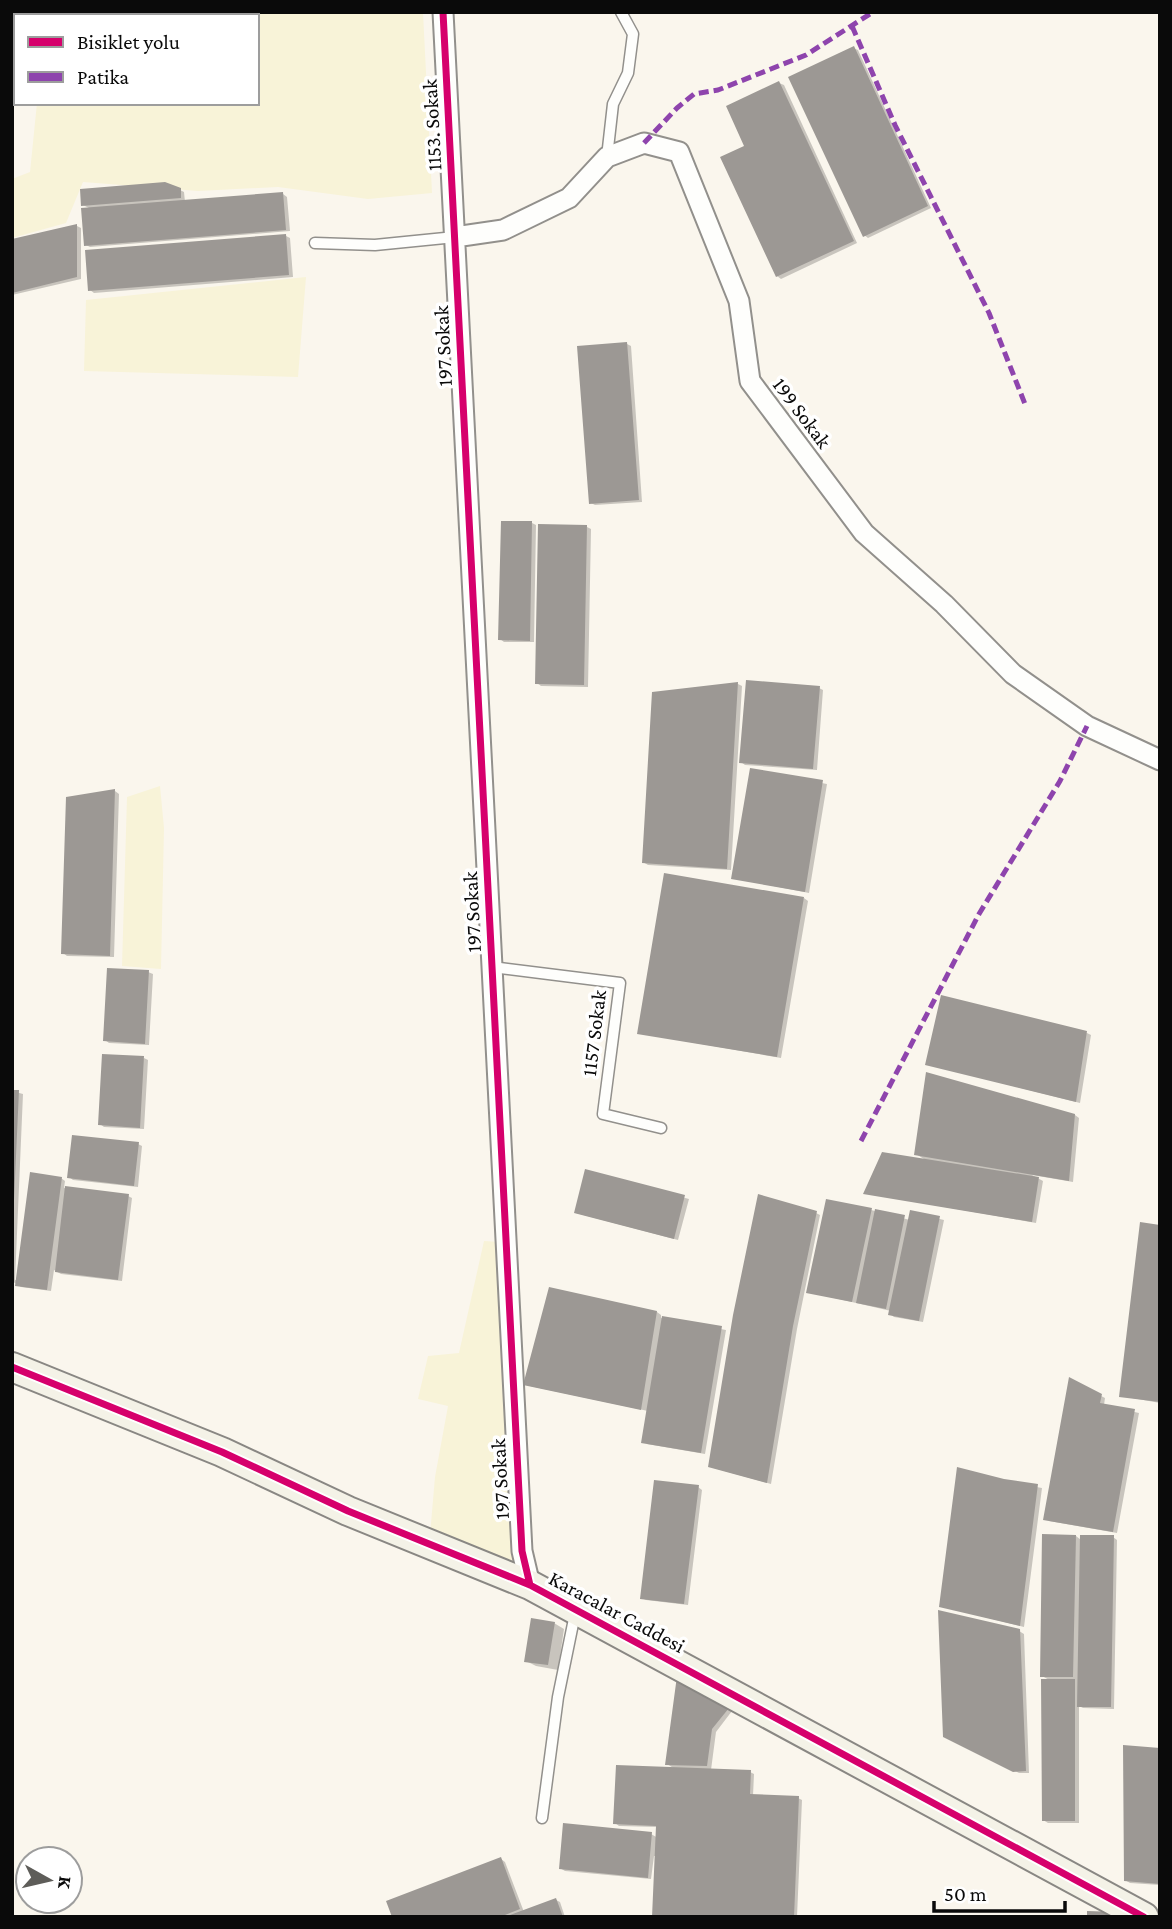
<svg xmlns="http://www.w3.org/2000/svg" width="1172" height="1929" viewBox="0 0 1172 1929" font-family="'Crimson Pro',serif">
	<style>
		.farmland { fill: #f8f3d8 }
		.shadow { fill: #0003 }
		.building { fill: #9c9894 }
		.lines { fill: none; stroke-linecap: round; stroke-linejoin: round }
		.lane-casing { stroke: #92908c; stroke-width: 13 }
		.street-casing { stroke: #92908c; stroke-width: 23 }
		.secondary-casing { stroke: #898783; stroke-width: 32 }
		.lane { stroke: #fefefc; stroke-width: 10 }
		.street { stroke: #fefefc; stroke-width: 19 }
		.secondary { stroke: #f4f2e7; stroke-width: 28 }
		.quiet { stroke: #8e44ad; stroke-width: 5; stroke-dasharray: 10 5; stroke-linecap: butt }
		.cycleway-casing { stroke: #fff; stroke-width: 11 }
		.cycleway { stroke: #d6006c; stroke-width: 7 }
		.labels { text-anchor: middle; stroke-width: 7; stroke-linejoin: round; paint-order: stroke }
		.street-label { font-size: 21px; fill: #0a0a0a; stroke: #fff }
	</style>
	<rect width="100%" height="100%" fill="#faf6ed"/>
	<!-- farmland -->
	<path class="farmland" d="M47,12h376l9,181 -64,6 -90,-12 -80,4 -115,-9 -17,41 -54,15v-59l18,-7 7,-69h220v-87h-210z
		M306,277l-8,100 -214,-6 2,-71z
		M160,786l4,42 -3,141 -39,-3 5,-169z
		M484,1241l16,1 14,317 -3,12 -81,-36 5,-58 13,-71 -30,-7 10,-43 31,-3z"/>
	<!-- shadow -->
	<path class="shadow" d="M853,48l5,2 73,158 -63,30 -4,-3z
		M779,83l5,2 73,158 -76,36 -4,-3 -30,-130z
		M180,190l4,2 1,10 98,-8 4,3 3,34 -200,16 -4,-2 5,-36 -8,-4z
		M77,226l4,2v51l-69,16v-54z
		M286,236l4,2 3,39 -199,16 -4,-3z
		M627,344l4,2 11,156 -47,3 -4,-2z
		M532,523l4,2 -2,117h-30l-4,-3z
		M587,527l4,2 -3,158 -47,-1 -4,-3z
		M738,684l4,2 -11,184 -83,-5 -5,-3 11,-169z
		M819,688l4,2 -6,80 -72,-5 -4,-3z
		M751,770l76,14 -18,109 -76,-15z
		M115,791l4,3 -5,163 -47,-1 -4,-3z
		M804,898l4,3 -27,157 -142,-25z
		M148,972l5,2 -4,71 -40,-2 -4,-3z
		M1087,1033l4,2 -11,68 -153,-39z
		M144,1058l4,2 -4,69 -40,-2 -4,-3z
		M12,1091l11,3 -8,186h3l43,-102 4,3 -1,7 64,8 4,2 -10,83 -61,-7 -7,-4 -3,21 -30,-4 -9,-6z
		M1075,1115l4,3 -6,64 -41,-7 11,6 -7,42 -171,-30 62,-32 -11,-7z
		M138,1144l4,2 -4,41 -65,-7 -4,-3z
		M586,1171l103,28 -11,41 -102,-27z
		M871,1210l39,10 1,-8 33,8 -21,102 -29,-5 -4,-3 1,-3 -83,-19z
		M816,1213l4,2 -23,114 -26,155 -57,-16z
		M1160,1226v177l-39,-7z
		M550,1290l107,22 4,3v3l65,12 -21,124 -58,-10 1,-33 -118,-25z
		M1070,1380l35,18 -1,7 35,8 -22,120 -68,-12z
		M1004,1481l38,7 -18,139 -83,-21z
		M698,1487l4,3 -14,115 -42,-5 -4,-2z
		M1076,1536l5,4 32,-3 4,3 -3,169 -31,-1 -4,-2v117h-31l-5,-3 8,-139 -9,-5z
		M554,1623l10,6 -6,41 -22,-4 -10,-5z
		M1019,1631l5,3 5,139h-10l-75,-37z
		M678,1679l54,32 -16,21 -5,38 39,2 4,2 -1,22 45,2 4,2 -5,117h-143l3,-61h-3l-3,23 -86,-8 -5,-3 91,-34 7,4v-11l-39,-1 -4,-3 60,-54 -8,-5z
		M1160,1749v136l-30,-2 -5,-3z
		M501,1859l4,3 19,50 32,-12 4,2 5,15h-171z"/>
	<!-- building -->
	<path class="building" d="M854,46l74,160 -65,31 -75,-160z
		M779,81l75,160 -78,36 -56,-120 24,-11 -18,-40z
		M165,182l16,6v10l-100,8 -1,-17z
		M283,192l3,38 -202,16 -3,-38z
		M77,224v53l-65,16v-54z
		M286,234l3,41 -201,16 -3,-41z
		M627,342l12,158 -50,4 -12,-158z
		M501,521h31l-2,120 -32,-1z
		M538,524l49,1 -3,160 -49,-1z
		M746,680l74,6 -7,83 -74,-6z
		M738,682l-11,187 -85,-6 10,-171z
		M750,768l73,12 -18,112 -74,-13z
		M115,789l-5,167 -49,-2 5,-157z
		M664,873l140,24 -27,160 -140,-23z
		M107,968l42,2 -4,74 -42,-3z
		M941,995l146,36 -11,71 -151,-37z
		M102,1054l42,2 -4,72 -42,-3z
		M926,1072l149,42 -6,67 -155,-26z
		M12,1090h7l-5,110h-2z
		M72,1135l67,7 -5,44 -67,-8z
		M882,1152l157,25 -7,45 -169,-28z
		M585,1169l100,26 -11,44 -100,-26z
		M30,1172l32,5 -15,113 -32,-4z
		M65,1186l64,8 -11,86 -63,-8z
		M758,1194l59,17 -24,115 -26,157 -59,-16 25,-152z
		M826,1199l46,9 -20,94 -46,-9z
		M875,1209l30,6 -19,94 -30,-6z
		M910,1210l30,6 -21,105 -31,-6z
		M1140,1222l20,3v177l-41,-5z
		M549,1287l108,24 -16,99 -118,-25z
		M662,1316l60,10 -21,127 -60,-10z
		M1069,1377l33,17 -2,9 35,6 -22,123 -70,-12z
		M957,1467l47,12 34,5 -18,142 -81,-19z
		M654,1480l45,5 -15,119 -44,-5z
		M1042,1534l34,1 -3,142h-33z
		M1080,1535h34l-3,172h-34z
		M938,1610l82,19 6,142 -13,1 -70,-35z
		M531,1618l24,4 -7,43 -24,-3z
		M677,1676l52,32 -17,21 -5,37 -42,-1z
		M1041,1679h34v142h-33z
		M1123,1745l37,3v136l-36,-3z
		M616,1765l135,5 -1,24 49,2 -5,121h-142l4,-91 -43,-2z
		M563,1823l89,9 -4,46 -89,-9z
		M501,1857l19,52 -20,8h-108l-6,-16z
		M556,1898l7,19h-56v-1z
		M1087,1911l31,1v5h-31z"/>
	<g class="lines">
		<!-- lane casing -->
		<g class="lane-casing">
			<path id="lane" d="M607,157l6,-53 15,-31 5,-39 -12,-22
				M315,243l60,2 80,-8
				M492,967l128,16 -17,131 58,14
				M542,1818l16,-121 17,-83"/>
		</g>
		<!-- street casing -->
		<g class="street-casing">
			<path id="street" d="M443,12l79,1539 8,34
				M455,237l48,-7 66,-32 38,-41 37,-14 35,9 60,149 11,80 114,152 80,71 69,70 74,52 73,34"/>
		</g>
		<!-- secondary casing -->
		<g class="secondary-casing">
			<path id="secondary" d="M12,1367l210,85 126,59 182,74 614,332"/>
		</g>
		<!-- lane -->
		<use href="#lane" class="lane"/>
		<!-- street -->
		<use href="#street" class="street"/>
		<!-- secondary -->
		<use href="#secondary" class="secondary"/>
		<!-- quiet -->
		<path class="quiet" d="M852,26l43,99 94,188 36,91
			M644,143l33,-35 17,-14 24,-4 88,-35 67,-43
			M861,1141l118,-227 81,-133 27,-55"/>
		<!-- cycleway casing -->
		<g class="cycleway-casing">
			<path id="cycleway" d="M443,12l79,1539 8,34
				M12,1367l210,85 126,59 182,74 614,332"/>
		</g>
		<!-- cycleway -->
		<use href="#cycleway" class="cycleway"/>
	</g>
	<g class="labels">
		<!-- street labels -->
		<g class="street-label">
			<text transform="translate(432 125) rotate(-93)" y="7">1153. Sokak</text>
			<text transform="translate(443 346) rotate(-93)" y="7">197 Sokak</text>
			<text transform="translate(802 413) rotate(53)" y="7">199 Sokak</text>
			<text transform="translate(472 912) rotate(-93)" y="7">197 Sokak</text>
			<text transform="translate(594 1033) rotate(-83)" y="7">1157 Sokak</text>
			<text transform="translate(500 1479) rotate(-93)" y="7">197 Sokak</text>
			<text transform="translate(617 1612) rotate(28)" y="7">Karacalar Caddesi</text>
		</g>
	</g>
	<!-- border -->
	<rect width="1172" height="1929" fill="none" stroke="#0a0a0a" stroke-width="28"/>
	<!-- legend -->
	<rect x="14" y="14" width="245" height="91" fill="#ffffff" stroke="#9d9d9d" stroke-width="2"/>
	<rect x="28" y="37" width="35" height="10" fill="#d6006c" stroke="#9d9d9d" stroke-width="2"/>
	<text x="77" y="49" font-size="21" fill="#0a0a0a">Bisiklet yolu</text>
	<rect x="28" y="72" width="35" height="10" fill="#8e44ad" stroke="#9d9d9d" stroke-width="2"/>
	<text x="77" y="84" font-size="21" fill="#0a0a0a">Patika</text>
	<!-- north arrow -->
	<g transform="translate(49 1880) rotate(98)"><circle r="33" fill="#ffffff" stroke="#9d9d9d" stroke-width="2"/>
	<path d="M0-5L12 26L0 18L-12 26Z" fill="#5e5d59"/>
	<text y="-10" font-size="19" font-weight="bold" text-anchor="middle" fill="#0a0a0a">K</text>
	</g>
	<!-- scale -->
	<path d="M934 1901v10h131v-10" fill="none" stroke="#0a0a0a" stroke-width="3.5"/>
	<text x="944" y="1901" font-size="21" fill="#0a0a0a" stroke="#ffffff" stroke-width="5" paint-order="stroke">50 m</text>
</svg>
